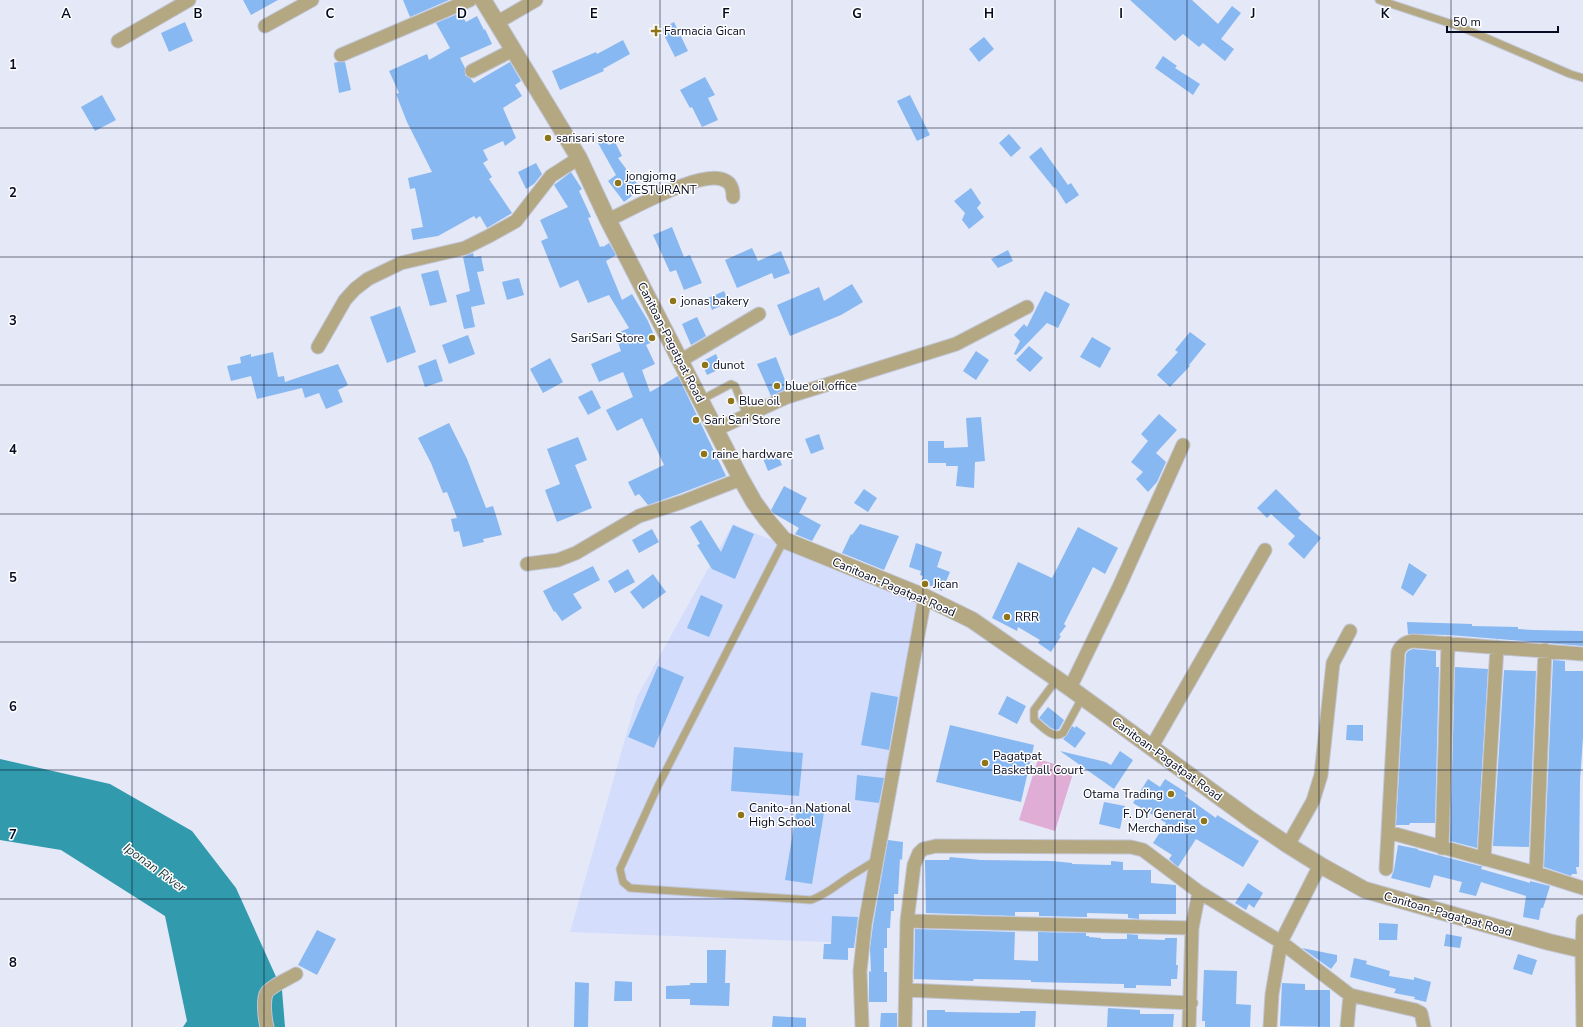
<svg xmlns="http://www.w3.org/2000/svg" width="1583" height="1027" viewBox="0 0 1583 1027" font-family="'Nunito Sans',sans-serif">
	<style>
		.built { fill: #d4ddfc }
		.green { fill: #dfadd6 }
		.water { fill: #319aad }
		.building { fill: #88b8f1 }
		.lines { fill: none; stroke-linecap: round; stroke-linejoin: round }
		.service-casing { stroke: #c1c5d5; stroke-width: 9 }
		.minor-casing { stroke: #c1c5d5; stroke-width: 15 }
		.tertiary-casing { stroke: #c1c5d5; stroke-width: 18 }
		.service { stroke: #b4a882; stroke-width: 7 }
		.minor { stroke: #b4a882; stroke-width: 13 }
		.tertiary { stroke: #b4a882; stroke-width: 16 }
		.grid { fill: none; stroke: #070b22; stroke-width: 1; stroke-opacity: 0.55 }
		.poi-dot { fill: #8e751a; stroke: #fff; stroke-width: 1.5 }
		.labels { text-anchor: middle; stroke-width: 3; stroke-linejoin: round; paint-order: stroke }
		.poi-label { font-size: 12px; fill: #070b22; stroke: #fff; text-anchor: start }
		.street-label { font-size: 12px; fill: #070b22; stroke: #fff }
		.water-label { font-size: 13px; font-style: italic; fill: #1f363b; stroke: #fff }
		.grid-label { font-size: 13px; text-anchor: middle; font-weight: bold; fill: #070b22; stroke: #fff; stroke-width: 3; stroke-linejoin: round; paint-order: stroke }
	</style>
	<rect width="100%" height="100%" fill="#e4e8f7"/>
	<!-- built -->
	<path class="built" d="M733,524l189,79 -69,340 -283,-11 67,-235z"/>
	<!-- green -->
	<path class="green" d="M1038,759l36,11 -19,61 -36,-11z"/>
	<!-- water -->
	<path class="water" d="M0,759l110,25 82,47 44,57 46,102 3,37h-102l4,-6 -22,-105 -104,-66 -61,-10z"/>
	<!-- building -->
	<path class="building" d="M243,0h35l-27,15z
		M403,0h46l-39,17z
		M1130,0h62l26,24 14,-18 9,7 -20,26 13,10 -9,12 -22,-18 -4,4 -16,-13 -8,7z
		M460,13l6,9 11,-6 7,14 1,-1 7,15 -32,14 5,10v7l6,4 3,4 36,-21 11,19 -6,4 7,11 -19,12 13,30 -11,8 -2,-5 -20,9 5,10 -5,3 9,14 -3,2 23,34 -25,15 -7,-12 -4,3 -2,-3 -36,20 -25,4 -2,-11 12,-2 -8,-39 -5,1 -2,-11 24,-6 -25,-50 -11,-28 3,-1 -10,-22 38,-17 2,6 21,-12 -14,-25z
		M185,22l8,19 -24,11 -8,-19z
		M674,22l14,29 -13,6 -14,-28z
		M984,37l10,12 -15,13 -10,-13z
		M623,40l7,14 -27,15 1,2 -44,19 -8,-19 44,-19 1,2z
		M1163,56l14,10 -2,2 25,16 -7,11 -38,-27z
		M338,62h7l6,28 -12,3 -5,-30z
		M705,77l10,18 -7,3 10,22 -16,7 -10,-20 -2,1 -10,-18z
		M102,95l14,25 -21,11 -14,-24z
		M910,95l20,40 -13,6 -20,-40z
		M1009,134l12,14 -10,9 -12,-14z
		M604,139l5,6 6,-3 7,14 -4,2 23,31 -17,13 -16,-21 8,-6 -18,-32z
		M1041,147l27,38 3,-2 8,12 -13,9 -11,-17 -1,1 -25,-31z
		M536,163l6,11 -8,10 -8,5 -8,-17z
		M571,172l11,17 -3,2 12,26 -3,1 12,29 3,-1v1l6,-4 7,12 -10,6 16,39 10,-6 16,27 8,19 -10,5 9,19 -13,6 8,22 28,-16 48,100 -47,18 -31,11 -9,-11 -4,2 -7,-14 36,-17 -22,-47 -25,13 -11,-21 27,-13 -10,-25 -24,10 -8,-18 30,-13 -6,-17 14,-6 -20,-33 -21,8 -10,-23 -18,8 -19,-47 7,-3 -8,-18 28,-13 -14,-22z
		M971,188l10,15 -4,5 7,9 -15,12 -7,-9 3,-7 -11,-12z
		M672,227l12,30 6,-2 12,28 -18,7 -8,-20 -6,2 -17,-37z
		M752,248l6,13 23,-10 9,22 -16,6 -2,-6 -35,15 -12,-28z
		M1008,250l5,11 -15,7 -7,-9z
		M473,253l1,4 7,-1 3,15 -7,1 8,32 -14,3 4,20 -11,2 -8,-34 14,-4 -7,-34z
		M438,270l9,32 -17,4 -9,-32z
		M519,278l5,17 -17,5 -5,-18z
		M852,284l11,18 -22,13 -51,21 -13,-31 42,-18 5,14z
		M724,291l5,11 -17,8 -4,-12z
		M1045,291l25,13 -12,24 -11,-5 -31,32 -2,-1 6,-13 -6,-6 10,-11 3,3z
		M400,306l16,46 -29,11 -17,-46z
		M697,317l9,19 -15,9 -9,-21z
		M1190,332l16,12 -17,21 1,1 -20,21 -13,-12 21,-23 -3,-2z
		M468,335l7,19 -26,10 -7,-19z
		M1092,337l19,11 -11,20 -20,-11z
		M1029,346l14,12 -13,14 -14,-12z
		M976,351l13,9 -13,20 -13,-9z
		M273,352l5,25 6,-1 1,6 53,-18 10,21 -10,5 5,12 -17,7 -7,-16 -14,5 -3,-10 -45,11 -6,-23 -20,5 -4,-15 14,-3 -1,-6 11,-3v3z
		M716,354l6,14 -15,7 -6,-13z
		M776,357l12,31 -17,8 -14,-32z
		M550,358l13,24 -20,11 -13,-24z
		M436,359l7,22 -18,6 -7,-21z
		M592,390l9,18 -13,7 -10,-18z
		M1159,414l18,16 -21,23 10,9 -9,20 -9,10 -12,-13 7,-7 -12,-10 17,-21 -7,-7z
		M981,417l4,44 -10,1 -1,26 -18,-2 2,-20h-12v-3h-18v-22h16v7l24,-1 -2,-29z
		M449,423l18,36 19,49 7,-2 9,29 -19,4 1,3 -21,5 -4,-16 -5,1 -3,-13 6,-1 -10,-26 -4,1 -12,-30 -13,-25z
		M819,434l5,15 -13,5 -6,-15z
		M578,437l9,23 -12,5 17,43 -35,14 -12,-32 15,-6 -13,-35z
		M776,450l6,15 -14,6 -6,-15z
		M784,486l23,12 -8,15 22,12 -9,16 -17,-7 4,-6 -26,-15 -2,-3z
		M864,489l13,9 -9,14 -14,-9z
		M1276,489l25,25 -3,4 23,20 -17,21 -16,-15 7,-8 -24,-22 -4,4 -10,-10z
		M701,520l20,32 12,-27 21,9 -19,45 -23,-10 -15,-24 3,-1 -10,-17z
		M860,524l39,12 -15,34 -42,-17 9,-19 1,1z
		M1078,527l40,21 -13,26 -12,-7 -29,57 2,2 -7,9 2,1 -10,16 -13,-9 2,-3 -22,-13 -1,4 -25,-13 26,-56 34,16z
		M652,529l7,13 -20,11 -7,-13z
		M916,543l26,9 -5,15 13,5 -8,19 -21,-9 2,-6 -3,-1 1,-4 -12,-4z
		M1409,563l18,12 -14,21 -12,-8z
		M593,566l7,14 -27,14 9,14 -20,13 -7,-10 -1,1 -11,-21z
		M628,569l7,13 -20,11 -7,-12z
		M653,574l13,18 -23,17 -13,-17z
		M701,595l22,10 -14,32 -22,-9z
		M1407,622l65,2v2l46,1v2l16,1 49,1v15l-134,-11 -41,-1z
		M1413,649l23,2v16h3l-4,156h-25l-1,2h-13l10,-171 2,-3z
		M1553,660l12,1v10h18v66l-3,44 -1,86h-3l1,7h-5l-1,2 -27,-9z
		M658,666l26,11 -30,71 -26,-11z
		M1455,667l33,2 -11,179 -27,-7z
		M1504,670l32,1 -7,176 -36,-1z
		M871,692l27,5 -9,53 -28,-5z
		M1007,696l19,10 -9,18 -19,-10z
		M1048,707l16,13 -5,9 -3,1 -5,-2 -12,-10z
		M950,725l84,20 -13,57 -85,-20z
		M1347,725h16v16l-17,-1z
		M1072,726l3,2 1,-2 10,7 -11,15 -12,-9 4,-4z
		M734,747l69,6 -4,43 -68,-5z
		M1060,751l46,11 5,3 9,-14 13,9 -19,29z
		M857,775l27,3 -5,25 -24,-3z
		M1148,779l12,8 5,-8 22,14 -2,3 31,22 1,-3 42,26 -16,26 -47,-28 -18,28 -9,-8 3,-4 -19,-12 13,-20 -33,-20z
		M1104,802l21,4 -5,23 -21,-5z
		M797,808l27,5 -12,71 -27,-4z
		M888,840l15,2 -1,18 -2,-1 -2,35h-4v17h-3l-1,17h-3v20h-3v24h3v30h-18v-31l2,1 -1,-24 3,-23z
		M1398,845l20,4v1l62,16h2l-1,3 49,14v-2l20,5 -7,22h-2l-2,12 -16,-3 3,-21 -32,-10 -13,-4 -5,14 -17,-4 3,-10 -28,-7 -4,13 -39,-10 3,-8z
		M950,857l31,3 71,1 20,2v1l39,1v-4l12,1v8h28v13l25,2v29h-37v5l-11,-1v-4l-41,-1v4l-48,-1v-4h-24v4l-89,-3 -1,-53h24z
		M1248,883l15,10 -9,15 -5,-4 -3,6 -11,-7z
		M832,916l26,1 -4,31h-6v12l-25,-1 1,-15h7z
		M1379,923l19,1 -1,16h-18z
		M915,929l100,3 -1,28 24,1v-29l48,1v3h3v1l12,1v1h26v-5l11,1v4l27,1v-2h12l-1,27h2l-1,14h-6v7l-35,-1v3h-12v-4l-93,-2v-2l-57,-1 -1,2 -59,-2z
		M317,930l19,9 -19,36 -19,-10z
		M1446,934l16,3 -2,11 -16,-2z
		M1302,948l35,7v6l-6,8z
		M707,950h19l-1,33h5l-1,23 -39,-1v-6h-24v-13l24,-1v-2h17z
		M1518,954l19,6 -5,15 -19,-6z
		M1354,958l13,3 -1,3 24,7 -1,5 25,4v-3l17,5 -5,20 -12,-3 1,-2 -21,-4 2,-4 -46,-12z
		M1204,970l33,1 -1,33 15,1 -1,22h-45v-6h-3z
		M615,981l17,1v19h-18z
		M575,982l14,1 -1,44h-14z
		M1282,983l23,1v6h25v37l-50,-1z
		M1108,1008l32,2v4h34l-1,13h-66z
		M927,1010h18v2l75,1v-2h16l-1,16h-108z
		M881,1013h16v14h-17z
		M773,1016l33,2v9h-34z"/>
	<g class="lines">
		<!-- service casing -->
		<g class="service-casing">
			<path id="service" d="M1379,0l82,27 109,47 13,4
				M701,400l30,-16 4,2 12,29
				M784,540l-126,246 -38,83 3,13 7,6 181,12c14,-5 23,-13 35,-21 10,-7 20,-12 30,-19
				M1057,679l-23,31v10c9,7 19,20 29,13l19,-35"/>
		</g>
		<!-- minor casing -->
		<g class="minor-casing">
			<path id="minor" d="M498,22l38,-22
				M265,26l47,-26
				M118,41l71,-41
				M341,55l129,-55
				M472,71l41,-21
				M608,220c23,-10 96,-53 118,-39 6,3 7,9 7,16
				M318,347l27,-47 10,-11 13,-10 33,-16 64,-15 24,-12 27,-15 35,-45 28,-18
				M680,361l79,-47
				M717,429l70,-32 169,-53 71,-37
				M527,564l31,-4 18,-7 63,-37 43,-14 59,-23
				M1070,688l49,-101 64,-142
				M1151,748l114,-198
				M1388,832l148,41 47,15
				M1288,845l25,-44 8,-26 12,-112 17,-32
				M1442,848l6,-205
				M1484,859l13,-212
				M1386,869l12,-217c3,-7 7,-10 15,-11l170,13
				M1536,873l9,-223
				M907,921l285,7
				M906,990l285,13
				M267,1027c-2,-8 -4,-25 -1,-33 3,-7 22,-15 30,-20
				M862,1027l-2,-56 5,-47 60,-327
				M905,1027l2,-106 7,-56 5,-12 4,-4 13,-3 195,1 12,3 56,42 82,50 69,53 65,15 6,3 3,14
				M1189,1027l3,-99 7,-36
				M1270,1027l2,-33 9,-52 39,-77
				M1347,1027l3,-32
				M1583,1027l-1,-78 1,-28"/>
		</g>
		<!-- tertiary casing -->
		<g class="tertiary-casing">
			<path id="tertiary" d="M483,0l96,158 29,62 133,259 13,23 13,18 17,20 141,57 47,23 98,68 181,132 37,25 32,20 45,25 184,52 34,8"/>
		</g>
		<!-- service -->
		<use href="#service" class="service"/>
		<!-- minor -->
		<use href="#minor" class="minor"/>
		<!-- tertiary -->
		<use href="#tertiary" class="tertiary"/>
	</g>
	<!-- grid -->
	<path class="grid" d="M132,0v1027M264,0v1027M396,0v1027M528,0v1027M660,0v1027M792,0v1027M923,0v1027M1055,0v1027M1187,0v1027M1319,0v1027M1451,0v1027M0,128h1583M0,257h1583M0,385h1583M0,514h1583M0,642h1583M0,770h1583M0,899h1583"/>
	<!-- markers -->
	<g class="poi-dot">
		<path d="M654 25h4v4h4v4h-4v4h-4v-4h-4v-4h4z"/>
		<circle cx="548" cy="138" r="4"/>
		<circle cx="618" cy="183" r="4"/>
		<circle cx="673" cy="301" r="4"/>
		<circle cx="652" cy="338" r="4"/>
		<circle cx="705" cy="365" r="4"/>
		<circle cx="777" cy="386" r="4"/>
		<circle cx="731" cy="401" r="4"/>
		<circle cx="696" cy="420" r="4"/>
		<circle cx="704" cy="454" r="4"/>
		<circle cx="925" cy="584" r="4"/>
		<circle cx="1007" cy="617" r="4"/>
		<circle cx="985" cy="763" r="4"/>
		<circle cx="1171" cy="794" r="4"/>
		<circle cx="741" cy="815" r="4"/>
		<circle cx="1204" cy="821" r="4"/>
	</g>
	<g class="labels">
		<!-- poi labels -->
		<g class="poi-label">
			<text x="664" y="35">Farmacia Gican</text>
			<text x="556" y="142">sarisari store</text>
			<text x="626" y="180">jongjomg<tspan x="626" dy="14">RESTURANT</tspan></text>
			<text x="681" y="305">jonas bakery</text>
			<text x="644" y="342" text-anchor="end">SariSari Store</text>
			<text x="713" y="369">dunot</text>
			<text x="785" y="390">blue oil office</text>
			<text x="739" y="405">Blue oil</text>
			<text x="704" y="424">Sari Sari Store</text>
			<text x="712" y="458">raine hardware</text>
			<text x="933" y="588">Jican</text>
			<text x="1015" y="621">RRR</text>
			<text x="993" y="760">Pagatpat<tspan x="993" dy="14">Basketball Court</tspan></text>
			<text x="1163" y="798" text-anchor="end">Otama Trading</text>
			<text x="749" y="812">Canito-an National<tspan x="749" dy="14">High School</tspan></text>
			<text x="1196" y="818" text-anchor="end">F. DY General<tspan x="1196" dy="14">Merchandise</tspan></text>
		</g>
		<!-- street labels -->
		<g class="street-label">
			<text transform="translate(671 342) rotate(63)" y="4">Canitoan-Pagatpat Road</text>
			<text transform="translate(894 587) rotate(23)" y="4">Canitoan-Pagatpat Road</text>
			<text transform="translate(1167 759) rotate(36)" y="4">Canitoan-Pagatpat Road</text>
			<text transform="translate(1448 914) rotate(16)" y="4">Canitoan-Pagatpat Road</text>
		</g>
		<!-- water labels -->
		<g class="water-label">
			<text transform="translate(155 867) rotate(36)" y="5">Iponan River</text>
		</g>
	</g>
	<g class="grid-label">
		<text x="66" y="18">A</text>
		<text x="198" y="18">B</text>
		<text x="330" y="18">C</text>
		<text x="462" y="18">D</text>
		<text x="594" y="18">E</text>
		<text x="726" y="18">F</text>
		<text x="857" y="18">G</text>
		<text x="989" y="18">H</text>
		<text x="1121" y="18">I</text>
		<text x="1253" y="18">J</text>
		<text x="1385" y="18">K</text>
		<text x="13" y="69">1</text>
		<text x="13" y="197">2</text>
		<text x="13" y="325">3</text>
		<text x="13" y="454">4</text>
		<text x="13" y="582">5</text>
		<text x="13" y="711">6</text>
		<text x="13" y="839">7</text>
		<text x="13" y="967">8</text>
	</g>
	<!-- scale -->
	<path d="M1447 26v6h111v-6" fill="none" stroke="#070b22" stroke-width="2"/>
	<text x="1453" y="26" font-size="12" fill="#070b22" stroke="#ffffff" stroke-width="3" paint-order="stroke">50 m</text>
</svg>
